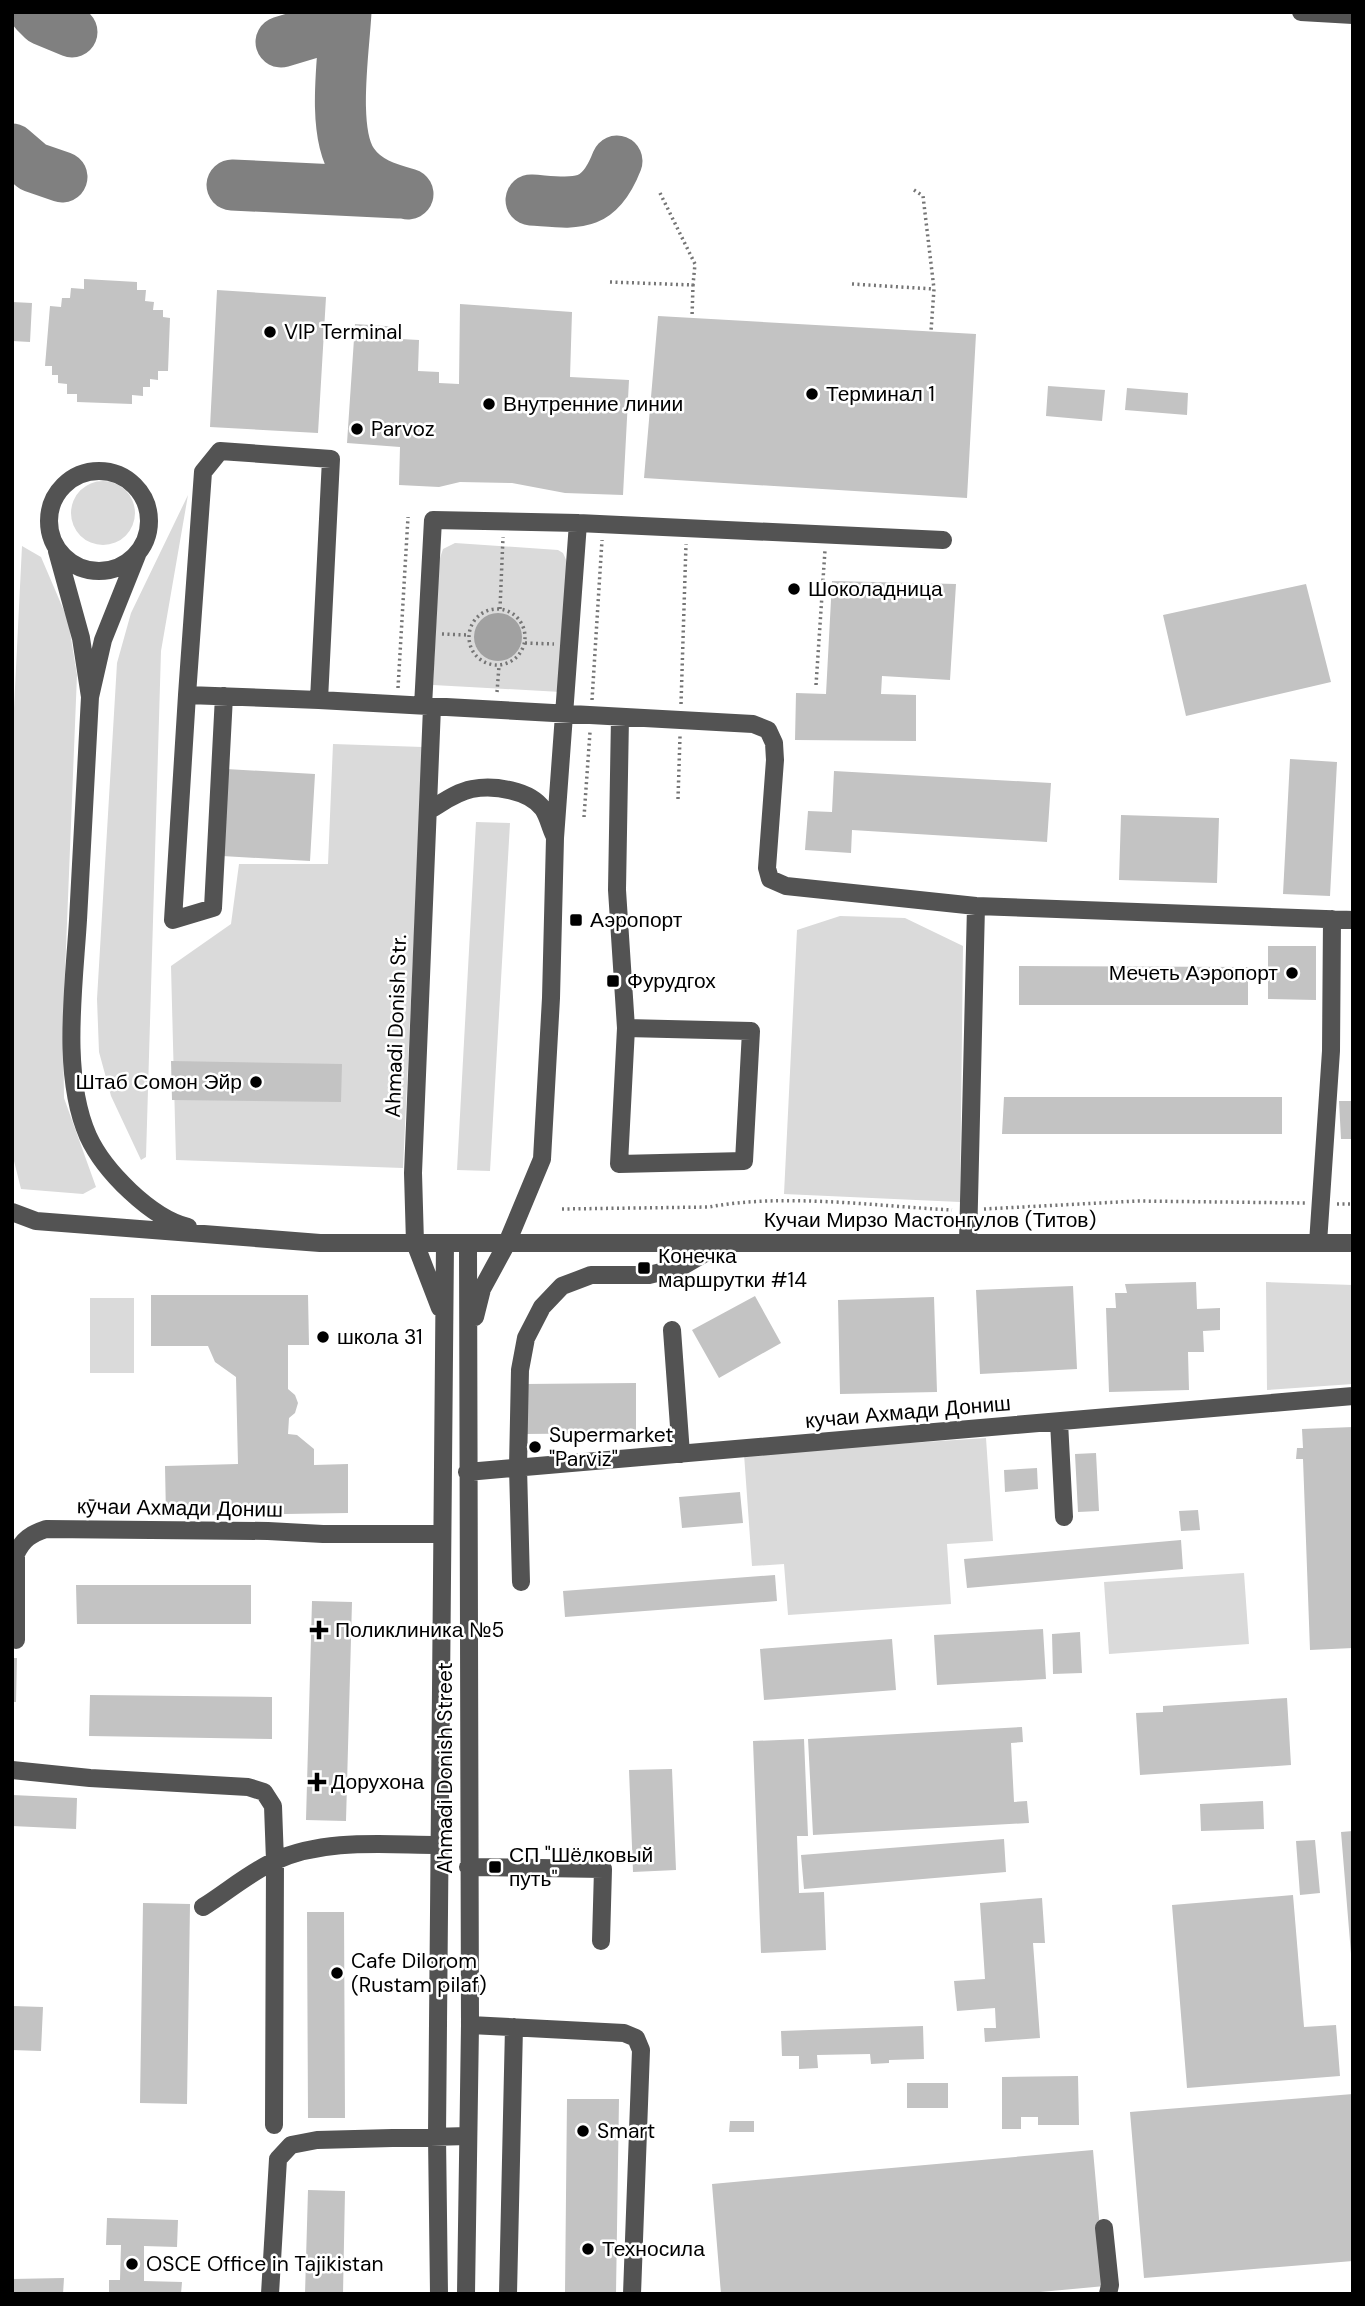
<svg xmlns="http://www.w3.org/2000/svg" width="1365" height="2306" viewBox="0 0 1365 2306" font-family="'DM Sans',sans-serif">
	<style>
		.green { fill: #dadada }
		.water { fill: #a1a1a1 }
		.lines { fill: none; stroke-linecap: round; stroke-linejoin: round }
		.taxiway { stroke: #808080; stroke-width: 51 }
		.building { fill: #c3c3c3 }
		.path { stroke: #757575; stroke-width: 3.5; stroke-dasharray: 2 3.5; stroke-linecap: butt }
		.minor { stroke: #535353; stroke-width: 18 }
		.poi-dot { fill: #000; stroke: #fff; stroke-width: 2.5 }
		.labels { text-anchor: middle; stroke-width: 5; stroke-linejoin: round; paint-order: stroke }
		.poi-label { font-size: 21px; fill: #000; stroke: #fff; text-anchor: start }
		.street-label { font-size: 21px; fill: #000; stroke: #fff }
	</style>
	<rect width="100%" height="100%" fill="#fff"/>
	<!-- green -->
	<path class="green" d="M71 513a32 32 0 1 1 64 0a32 32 0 1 1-64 0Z
		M188,495l-27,156 -15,506 -5,3 -30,-64 -12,-44 -2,-53 20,-336 14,-50z
		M455,543l103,7 5,3 4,9 -6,130 -128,-7 6,-124 4,-12z
		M22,546l19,11 27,63 9,55 -14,347 1,76 32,89 -13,7 -62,-5 -9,-36v-404z
		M333,744l90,3 -20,421 -227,-8 -5,-194 60,-42 8,-60h89z
		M476,822l34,1 -20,348 -33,-1z
		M840,916l65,2 58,28 -3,256 -176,-8 13,-264z
		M1266,1282l87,3v99l-86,6z
		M90,1298h44v75h-44z
		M986,1438l7,103 -46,3 4,60 -163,11 -4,-51 -32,2 -8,-112z
		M1244,1573l5,71 -140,10 -5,-72z"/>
	<!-- water -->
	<path class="water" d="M474 637a24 24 0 1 1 48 0a24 24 0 1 1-48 0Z"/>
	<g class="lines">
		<!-- taxiway -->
		<path class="taxiway" d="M35,12l8,8 29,12
			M346,12c-2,39 -15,119 7,151 13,19 34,25 55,31
			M281,42l30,-9 32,-21
			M12,149l21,18 29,10
			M232,185l167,8
			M531,200c44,3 67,10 86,-39"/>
	</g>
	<!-- building -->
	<path class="building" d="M84,279l53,3v8h9l-1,11 9,1 -1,8h10v7l7,1 -2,53h-10v9l-8,-1v8h-7v9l-11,-1v9l-55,-2v-8h-10v-10l-9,-1v-8h-6v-9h-7l5,-60 11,1 1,-9h8l1,-10 13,1z
		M217,290l109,7 -8,136 -108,-6z
		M12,302l20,1 -2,39 -18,-1z
		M460,304l112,8 -2,65 59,3 -6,115 -58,-2 -53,-10 -52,-1 -21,5 -40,-2 1,-38 -53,-4 8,-119 45,3v12l19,1 -1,31 21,1v11l20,1z
		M658,316l318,18 -9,164 -323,-20z
		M1048,386l57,4 -3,31 -56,-5z
		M1127,388l61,5 -1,22 -62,-5z
		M832,581l124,3 -6,96 -68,-4 -1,18 35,1v46l-121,-1 1,-47 30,1z
		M1306,584l25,98 -145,34 -23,-101z
		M1290,759l47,3 -7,134 -47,-2z
		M226,769l89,5 -5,87 -88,-5z
		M834,771l217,12 -4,59 -195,-12 -1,23 -46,-3 3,-39 24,1z
		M1121,815l98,3 -2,65 -98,-3z
		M1268,946h48v54l-48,-1z
		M1019,966l229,1v38h-229z
		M171,1061l171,3 -1,38 -169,-2z
		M1004,1097h278v37h-280z
		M1339,1101h14v38h-12z
		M1196,1282l1,27 23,-1v22l-17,1 1,21h-16l1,38 -80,2 -3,-84h10l-1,-15h12l-2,-9z
		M1073,1286l4,83 -97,5 -4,-84z
		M151,1295h157l1,50h-21v44l7,6 3,8 -3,10 -6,5 -1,16 9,1 17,14v16l34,-1v49l-182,3 -1,-50 73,-2 -2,-87 -21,-15 -7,-16h-57z
		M755,1296l26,47 -62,35 -27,-48z
		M934,1297l3,95 -97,2 -2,-94z
		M636,1383v50l-112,1v-50z
		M1353,1427v221l-43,2 -7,-191h-7l1,-11h6l-1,-19z
		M1096,1453l3,58 -21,1 -3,-58z
		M1037,1468l1,21 -33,3 -1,-22z
		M740,1492l3,31 -61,5 -3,-31z
		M1198,1510l2,20 -19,1 -2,-20z
		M1181,1540l2,29 -216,19 -3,-29z
		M775,1575l2,26 -212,16 -2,-26z
		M76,1585h175v39h-174z
		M312,1601l40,1 -6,219 -40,-1z
		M1043,1629l3,50 -109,6 -3,-50z
		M1080,1632l2,41 -29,1 -1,-40z
		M892,1639l4,51 -132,10 -4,-51z
		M12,1658h5l-1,44h-4z
		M90,1695l182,2v42l-183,-3z
		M1287,1698l4,67 -151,10 -4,-62 27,-1v-6z
		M1022,1727l1,15 -12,1 3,59 13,-1 2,22 -216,12 -5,-96z
		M804,1739l4,97h-11l2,57 25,-1 2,58 -65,3 -8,-212z
		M672,1769l4,101 -43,2 -4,-102z
		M12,1795l65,3 -1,31 -64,-3z
		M1263,1801l1,28 -63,2 -1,-27z
		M1353,1831v123h-2l-10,-122z
		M1004,1839l2,33 -202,17 -3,-34z
		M1315,1840l5,53 -20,2 -4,-54z
		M1293,1895l11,132 32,-2 4,51 -153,12 -15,-183z
		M1042,1898l3,45h-12l7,95 -55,4 -1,-14h12l-1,-20 -38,3 -3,-30 31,-2 -5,-76z
		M143,1903l47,1 -3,200 -47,-1z
		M307,1912h37l1,206h-37z
		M12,2006l31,1 -2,44 -29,-1z
		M923,2026l1,33 -35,1v3l-18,1 -1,-10 -53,1 1,13 -19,1v-13h-17l-1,-25z
		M1078,2076l1,49h-41v-8h-17v12h-19v-52z
		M907,2083h41v25h-41z
		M1353,2094v167l-209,17 -14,-166z
		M567,2099h52l-3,195h-51z
		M730,2121h24v11h-25z
		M1093,2150l12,136 -86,8h-298l-9,-110z
		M308,2190l37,1 -2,103h-38z
		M107,2218l71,2 -1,27 -33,-1v35l38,1 -1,12h-72v-14h11l1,-35h-15z
		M64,2278l-1,16h-51v-15z"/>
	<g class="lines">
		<!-- path -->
		<path class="path" d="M914,190l9,6 11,93
			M660,193l35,71 -2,21
			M610,282l83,3 -1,32
			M852,284l82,5 -3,42
			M469 637a28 28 0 1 1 56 0a28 28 0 1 1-56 0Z
			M500,609l3,-72
			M442,634l26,1
			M525,643l29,1
			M816,685l9,-135
			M398,688l10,-171
			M497,692l2,-26
			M592,700l10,-160
			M681,704l5,-160
			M678,799l2,-63
			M584,817l6,-85
			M1337,1204h16
			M562,1209l147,-2c74,-14 167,-1 243,3
			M984,1209l154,-8 167,2"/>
		<!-- minor -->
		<path class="minor" d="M1301,12l52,3
			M49 521a50 50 0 1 1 100 0a50 50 0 1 1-100 0Z
			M57,551l24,87 9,59 13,-57 34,-85
			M187,695l16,-223 17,-21 111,8 -12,241 434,24 15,6 6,13 1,17 -8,108 3,11 16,7 190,20 377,14
			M224,696l-11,212 -40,12 14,-225 132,5
			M90,697c-4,75 -8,149 -12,223 -4,66 -17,155 10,216 16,35 63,82 100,91
			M423,706l10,-186 145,3 365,17
			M432,707l-19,466 2,70 25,65
			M620,717l-3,173 9,138 -7,136 125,-3 7,-130 -125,-3
			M428,811c14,-8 28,-19 44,-22 22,-4 58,1 71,20 5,7 7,18 11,26
			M12,1212l24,9 284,22h1033
			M968,1243l8,-337
			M1318,1243l13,-192 1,-132
			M475,1317l7,-28 25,-46 35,-84 9,-161 4,-160 23,-315
			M672,1330l9,124
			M1059,1422l5,95
			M467,1472l886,-76
			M521,1582l-3,-115 2,-97 6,-32 16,-31 20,-21 29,-11h58l32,-8 40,-23
			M16,1640v-86c7,-15 15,-20 30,-25l222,2 55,3h118
			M12,1770l78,8 158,9 16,5 9,14 2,55 -1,264
			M468,1867l135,2 -2,72
			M203,1907c24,-15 47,-35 72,-46 50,-23 111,-16 164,-16
			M470,2025l154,8 12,5 5,12 -9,244
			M1104,2228l6,57 -2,9
			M270,2294l8,-135 13,-14 26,-5 151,-4
			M439,2294l-2,-158 8,-893
			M466,2294l4,-269 -2,-782
			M508,2294l6,-267"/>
	</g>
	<!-- markers -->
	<g class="poi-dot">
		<circle cx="270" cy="332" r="7"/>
		<circle cx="812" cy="394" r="7"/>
		<circle cx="489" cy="404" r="7"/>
		<circle cx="357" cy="429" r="7"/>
		<circle cx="794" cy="589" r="7"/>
		<rect x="569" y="913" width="14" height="14" rx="3.5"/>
		<circle cx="1292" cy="973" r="7"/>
		<rect x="606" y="974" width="14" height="14" rx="3.5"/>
		<circle cx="256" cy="1082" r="7"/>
		<rect x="637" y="1261" width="14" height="14" rx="3.5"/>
		<circle cx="323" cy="1337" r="7"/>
		<circle cx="535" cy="1447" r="7"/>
		<path d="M315.5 1619.5h7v7h7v7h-7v7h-7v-7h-7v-7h7z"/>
		<path d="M313.5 1771.5h7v7h7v7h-7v7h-7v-7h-7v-7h7z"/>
		<rect x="488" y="1860" width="14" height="14" rx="3.5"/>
		<circle cx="337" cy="1973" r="7"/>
		<circle cx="583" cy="2131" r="7"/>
		<circle cx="588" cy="2249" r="7"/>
		<circle cx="132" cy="2264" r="7"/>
	</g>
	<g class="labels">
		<!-- poi labels -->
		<g class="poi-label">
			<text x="284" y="339">VIP Terminal</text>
			<text x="826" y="401">Терминал 1</text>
			<text x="503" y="411">Внутренние линии</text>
			<text x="371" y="436">Parvoz</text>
			<text x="808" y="596">Шоколадница</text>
			<text x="590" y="927">Аэропорт</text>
			<text x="1278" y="980" text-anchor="end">Мечеть Аэропорт</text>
			<text x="627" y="988">Фурудгох</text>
			<text x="242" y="1089" text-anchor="end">Штаб Сомон Эйр</text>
			<text x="658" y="1263">Конечка<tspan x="658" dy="24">маршрутки #14</tspan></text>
			<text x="337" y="1344">школа 31</text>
			<text x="549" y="1442">Supermarket<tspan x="549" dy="24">"Parviz"</tspan></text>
			<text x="335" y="1637">Поликлиника №5</text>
			<text x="331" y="1789">Дорухона</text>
			<text x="509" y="1862">СП "Шёлковый<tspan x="509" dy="24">путь"</tspan></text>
			<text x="351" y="1968">Cafe Dilorom<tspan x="351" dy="24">(Rustam pilaf)</tspan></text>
			<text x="597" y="2138">Smart</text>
			<text x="602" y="2256">Техносила</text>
			<text x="146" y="2271">OSCE Office in Tajikistan</text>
		</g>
		<!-- street labels -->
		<g class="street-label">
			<text transform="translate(396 1026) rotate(-88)" y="7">Ahmadi Donish Str.</text>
			<text x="930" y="1227">Кучаи Мирзо Мастонгулов (Титов)</text>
			<text transform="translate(908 1412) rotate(-5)" y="7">кучаи Ахмади Дониш</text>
			<text transform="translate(180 1508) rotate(1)" y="7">кӯчаи Ахмади Дониш</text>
			<text transform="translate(445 1768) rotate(-90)" y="7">Ahmadi Donish Street</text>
		</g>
	</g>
	<!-- border -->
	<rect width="1365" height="2306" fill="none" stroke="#000000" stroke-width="28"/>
</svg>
